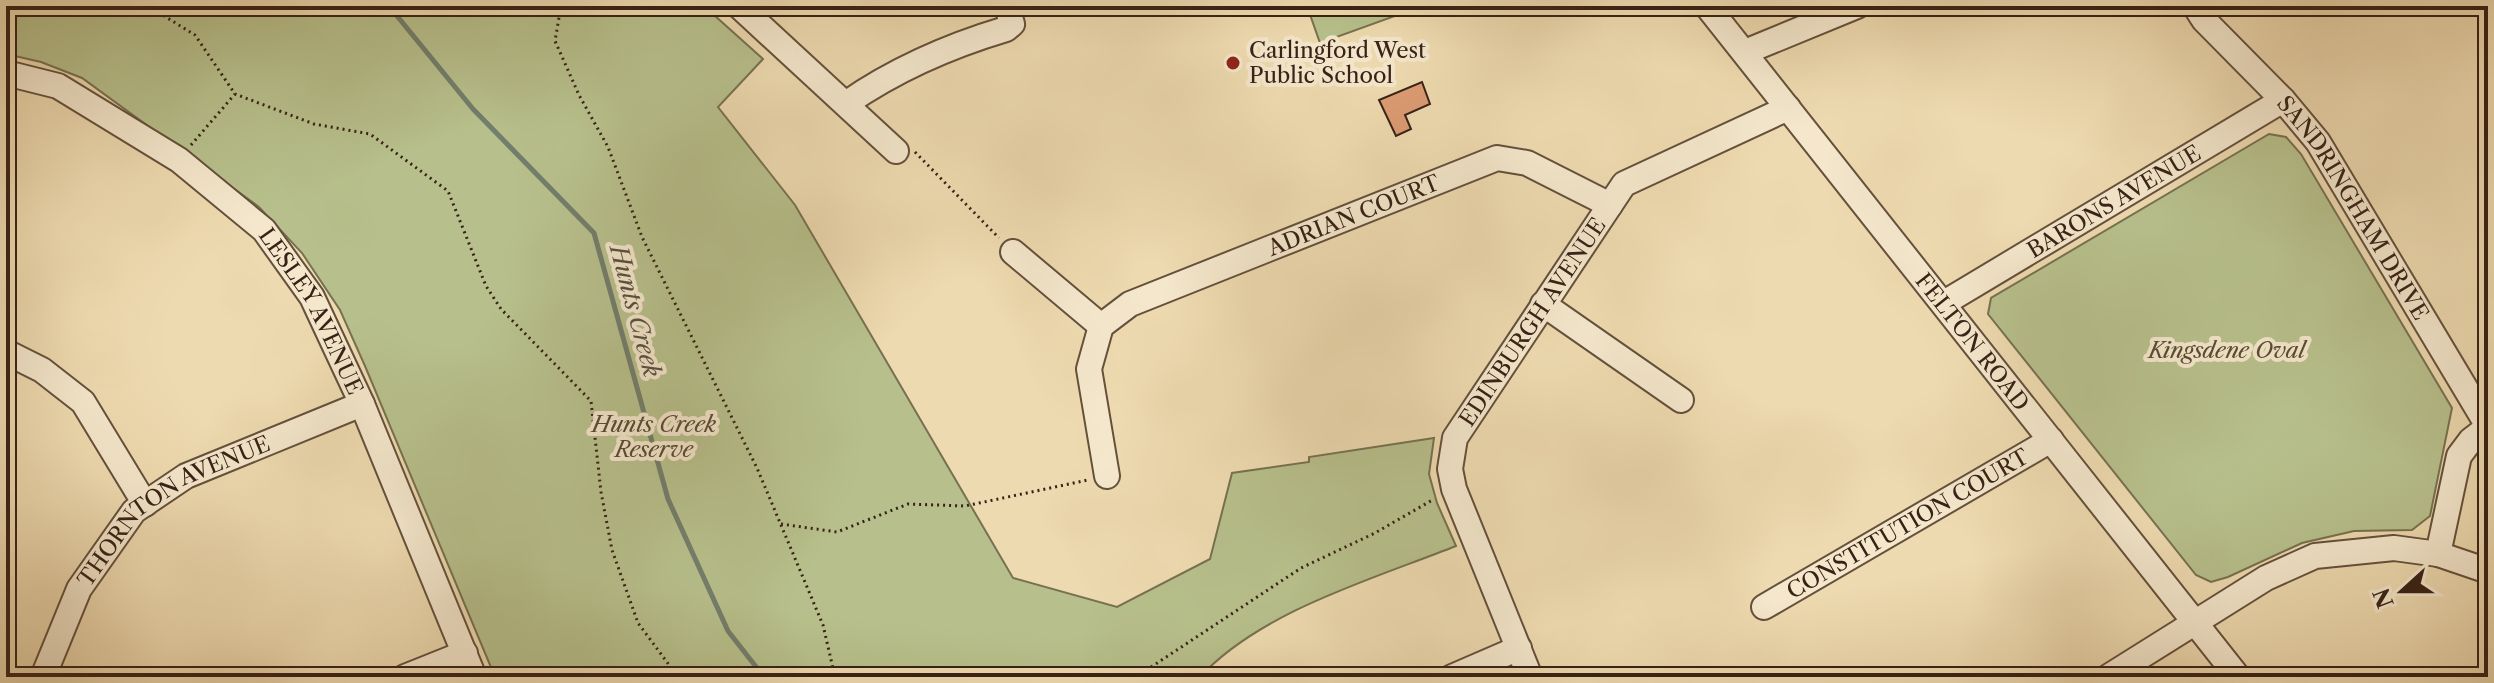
<svg xmlns="http://www.w3.org/2000/svg" width="2494" height="683" viewBox="0 0 2494 683" font-family="'Libre Caslon Text',serif">
	<style>
		.green { fill: #b7c08c; stroke: #777151; stroke-width: 2 }
		.lines { fill: none; stroke-linecap: round; stroke-linejoin: round }
		.stream { stroke: #737e6c; stroke-width: 5 }
		.building { fill: #dc9b73; stroke: #372216; stroke-width: 2 }
		.minor-casing { stroke: #65503c; stroke-width: 28 }
		.path { stroke: #372216; stroke-width: 3; stroke-dasharray: 2 4; stroke-linecap: butt }
		.minor { stroke: #f4e7cc; stroke-width: 24 }
		.poi-dot { fill: #8f2418; stroke: #f4e7cc; stroke-width: 3 }
		.labels { text-anchor: middle; stroke-width: 8; stroke-linejoin: round; paint-order: stroke }
		.poi-label { font-size: 22px; fill: #372216; stroke: #f4e7cc; text-anchor: start }
		.street-label { font-size: 22px; fill: #372216; stroke: #f4e7cc }
		.park-label { font-size: 22px; font-style: italic; fill: #574a34; stroke: #f4e7cc }
		.water-label { font-size: 24px; font-style: italic; fill: #555041; stroke: #f4e7cc }
	</style>
	<rect width="100%" height="100%" fill="#eedab0"/>
	<filter id="stains"><feTurbulence type="fractalNoise" baseFrequency=".0025" numOctaves="4"/><feColorMatrix values="0 0 0 0 .2 0 0 0 0 .09 0 0 0 0 .02 0 0 0 .5 -.17"/></filter>
	<radialGradient id="worn" r=".72"><stop offset=".6" stop-color="#630" stop-opacity="0"/><stop offset="1" stop-color="#630" stop-opacity=".3"/></radialGradient>
	<!-- green -->
	<path class="green" d="M6,6h698l59,53 -45,48 77,98 218,373 104,29 93,-48 22,-86 77,-11v-5l125,-19 -5,36 8,29 19,43c-83,33 -195,65 -256,131h-705l-130,-311 -25,-56 -38,-57 -43,-46 -177,-129 -41,-16 -35,-8z
		M1307,6h85l3,10 -75,27z
		M2269,134l17,3 15,17 151,254 -22,108 -18,14 -58,1 -52,12 -74,34 -17,5 -15,-7 -208,-261 3,-16z"/>
	<g class="lines">
		<!-- stream -->
		<path class="stream" d="M386,6l7,5 80,98 121,124 74,266 60,132 36,46"/>
	</g>
	<!-- building -->
	<path class="building" d="M1422,82l8,22 -25,11 6,14 -15,7 -17,-36z"/>
	<g class="lines">
		<!-- minor casing -->
		<g class="minor-casing">
			<g id="minor">
				<path d="M739,6l157,145"/>
				<path id="s1" d="M1707,6l531,671"/>
				<path id="s2" d="M2195,6l9,14 79,80 35,42 170,284"/>
				<path d="M1745,52l112,-46"/>
				<path id="s3" d="M6,73l52,13 121,74 85,70 48,67 50,107 112,273"/>
				<path d="M847,103c49,-34 102,-57 159,-74l6,-5 -5,-18"/>
				<path d="M1013,252l88,74"/>
				<path id="s4" d="M1944,303l339,-203"/>
				<path d="M1543,304l138,96"/>
				<path d="M6,352l36,18 41,32 62,102"/>
				<path id="s5" d="M1107,476l-18,-107 12,-43 29,-22 367,-146 30,5 83,42"/>
				<path d="M2438,554l21,-98 12,-16 17,-13"/>
				<path id="s6" d="M1764,607l287,-167"/>
				<path id="s7" d="M43,677l36,-88 55,-78 52,-35 176,-72"/>
				<path d="M405,677l60,-24"/>
				<path d="M1452,677l67,-29"/>
				<path id="s8" d="M1530,677l-76,-188 -4,-20 5,-31 169,-254 164,-76"/>
				<path d="M2108,677l158,-99 49,-22 79,-8 44,6 50,17"/>
			</g>
		</g>
		<!-- path -->
		<path class="path" d="M148,6l47,29 40,59 79,30 56,10 78,57 38,95 15,23 90,92 10,91 11,58 26,73 40,54
			M561,6l-6,35 24,54 29,52 34,90 115,231 66,157 12,52
			M191,145l44,-51
			M915,152l84,86
			M781,524l56,8 71,-28 57,2 123,-26
			M1136,677l165,-109 74,-35 59,-34"/>
		<!-- minor -->
		<use href="#minor" class="minor"/>
	</g>
	<!-- markers -->
	<circle class="poi-dot" cx="1233" cy="63" r="8"/>
	<g class="labels">
		<!-- poi labels -->
		<g class="poi-label">
			<text x="1249" y="58">Carlingford West<tspan x="1249" dy="25">Public School</tspan></text>
		</g>
		<!-- street labels -->
		<g class="street-label">
			<text dy="8" stroke="none"><textPath href="#s4" startOffset="198">BARONS AVENUE</textPath></text>
			<text dy="8" stroke="none"><textPath href="#s2" startOffset="258">SANDRINGHAM DRIVE</textPath></text>
			<text dy="8" stroke="none"><textPath href="#s5" startOffset="430">ADRIAN COURT</textPath></text>
			<text dy="8" stroke="none"><textPath href="#s3" startOffset="400">LESLEY AVENUE</textPath></text>
			<text dy="8" stroke="none"><textPath href="#s8" startOffset="394">EDINBURGH AVENUE</textPath></text>
			<text dy="8" stroke="none"><textPath href="#s1" startOffset="428">FELTON ROAD</textPath></text>
			<text dy="8" stroke="none"><textPath href="#s7" startOffset="222">THORNTON AVENUE</textPath></text>
			<text dy="8" stroke="none"><textPath href="#s6" startOffset="166">CONSTITUTION COURT</textPath></text>
		</g>
		<!-- park labels -->
		<g class="park-label">
			<text x="2227" y="358">Kingsdene Oval</text>
			<text x="654" y="432">Hunts Creek<tspan x="654" dy="25">Reserve</tspan></text>
		</g>
		<!-- water labels -->
		<g class="water-label">
			<text transform="translate(635 311) rotate(75)" y="8">Hunts Creek</text>
		</g>
	</g>
	<!-- margin -->
	<rect width="2494" height="683" fill="none" stroke="#eedab0" stroke-width="32"/>
	<rect x="8" y="8" width="2478" height="667" fill="none" stroke="#372216" stroke-width="4"/>
	<rect x="16" y="16" width="2462" height="651" fill="none" stroke="#372216" stroke-width="2"/>
	<!-- north arrow -->
	<g transform="translate(2402 591) rotate(249)" stroke="#f4e7cc" stroke-width="6" paint-order="stroke">
	<path d="M0-6L14 30L0 20L-14 30Z" fill="#372216"/>
	<text y="-12" font-size="22" font-weight="bold" text-anchor="middle" fill="#372216">N</text>
	</g>
	<rect width="100%" height="100%" filter="url(#stains)"/>
	<rect width="100%" height="100%" fill="url(#worn)"/>
</svg>
